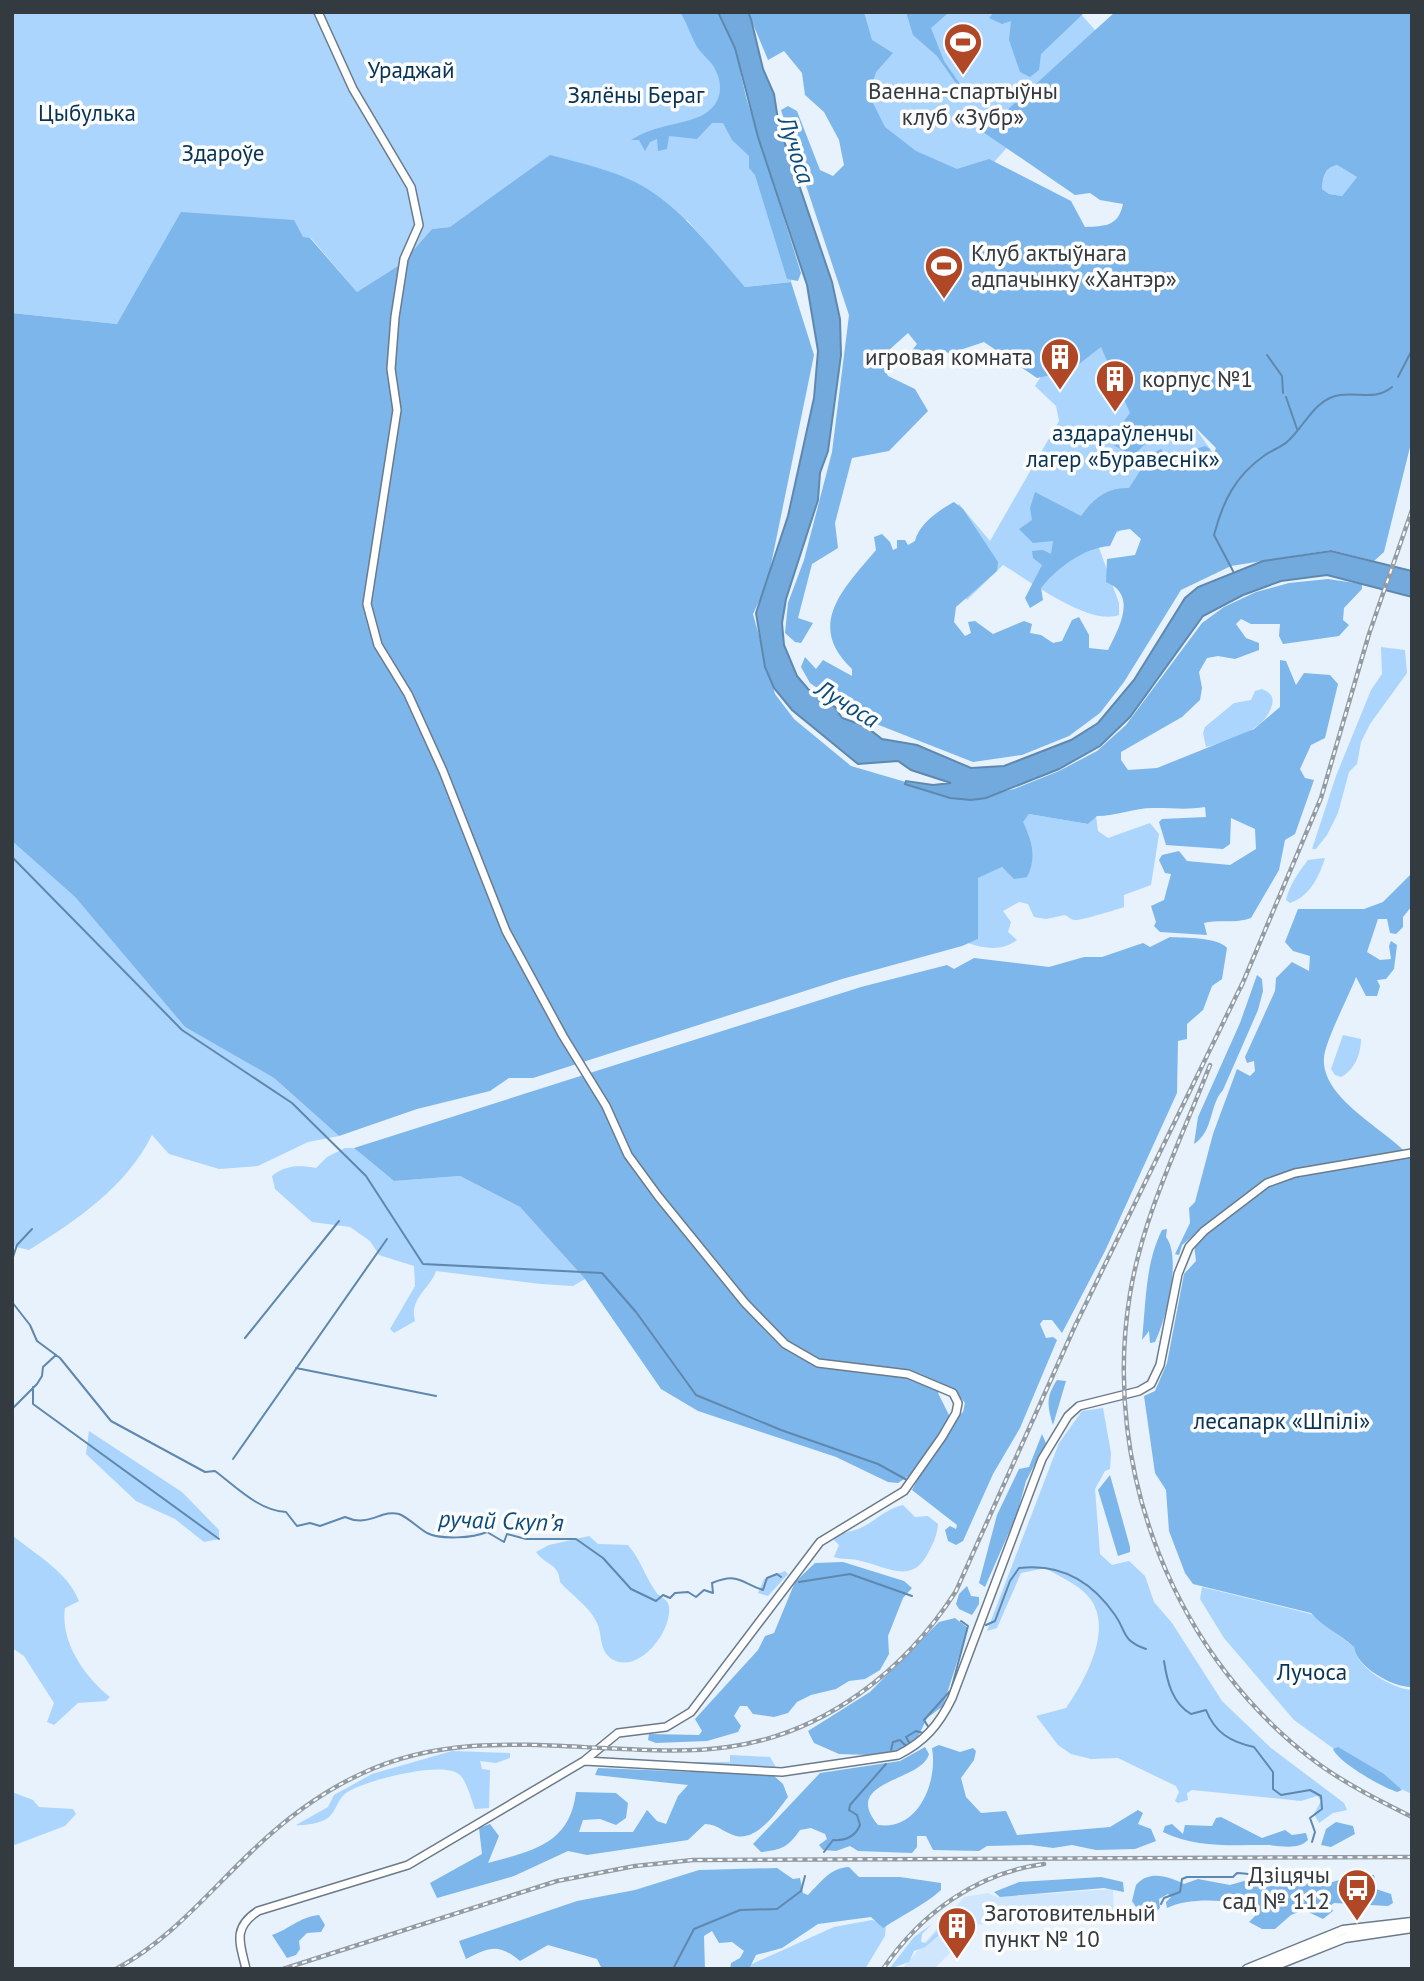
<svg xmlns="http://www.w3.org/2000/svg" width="1424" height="1981" viewBox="0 0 1424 1981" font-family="'PT Sans',sans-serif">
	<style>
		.built { fill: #cfe6fd }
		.green { fill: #abd5fc }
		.forest { fill: #7db6ea; fill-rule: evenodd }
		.water { fill: #72aade; stroke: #5f88af; stroke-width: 2 }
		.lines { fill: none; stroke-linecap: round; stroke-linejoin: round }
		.stream { stroke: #5f88af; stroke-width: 2 }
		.tertiary-casing { stroke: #6c7b8a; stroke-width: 10 }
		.secondary-casing { stroke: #6c7b8a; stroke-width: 11 }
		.tertiary { stroke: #fff; stroke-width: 7 }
		.secondary { stroke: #fff; stroke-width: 8 }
		.rail-casing { stroke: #939ca4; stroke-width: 4.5 }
		.rail { stroke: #fdfdfd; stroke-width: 2; stroke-dasharray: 5; stroke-linecap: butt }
		.labels { text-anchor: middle; stroke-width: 7; stroke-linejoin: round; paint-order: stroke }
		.park-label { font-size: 23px; fill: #073355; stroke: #fdfdfd }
		.poi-label { font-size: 23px; fill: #333a40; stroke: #fdfdfd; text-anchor: start }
		.water-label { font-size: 24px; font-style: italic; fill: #0b4c7c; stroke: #fdfdfd }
	</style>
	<rect width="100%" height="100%" fill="#e7f2fc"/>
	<!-- built -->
	<path class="built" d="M1113,1889l1,26 -143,10v7l-37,37h-32l62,-72 24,-4 9,4z"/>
	<!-- green -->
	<path class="green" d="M12,12h674l39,72 68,185 -2,13 -46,5 -58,-67h-226l-11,7 -18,2 -31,35 -44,28 -46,-54 -194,86 -105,-11z
		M845,12h234l24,27 -123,139 -68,-19 -43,-47z
		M1337,165l20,12 -15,19 -13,-2 -7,-5c1,-12 2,-21 15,-24z
		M1082,310l109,112 24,34 -56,49 -61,40 21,58v12c-30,11 -89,-34 -116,-50l-36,35 -46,-60 38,-36 31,37 69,-120 -3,-15 -21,-20z
		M1381,647l24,3 2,23 -37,51 -9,18 -4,22 -8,8 -11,41 -11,22 -11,14h-4l24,-73 35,-86 11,-16z
		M1262,689c9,4 12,8 10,16 -7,26 -41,35 -66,42l-3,-14 2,-6 29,-24 17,-3 4,-9z
		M1029,814l59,10 8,-8 2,15 10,7 42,-15 9,11 -8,51 -27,10v12c-5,2 -45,14 -49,13 -4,0 -6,-3 -10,-5l-19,4 -12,-2 -6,-13 -9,-2 -16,9 8,11 -3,10 9,8c-14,11 -33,9 -49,3l10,-4 -1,-61 25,-11 12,11 15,-42 -7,-14z
		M12,841l63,56 110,130 89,51 65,58 -31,6 -50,24 -39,3 -50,-15 -17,-19c-26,52 -75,85 -123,115l-17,-4z
		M1325,858c-6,19 -15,38 -35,45l-4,-3c4,-16 12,-27 22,-40z
		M1343,1035l18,4c0,14 -6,31 -20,38l-6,-2 -4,-6z
		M345,1148h9l40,33 66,-5 60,31 65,72 -12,7 -32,-2 -105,-13c-6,18 -27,27 -21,50l-21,12 -4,-4 25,-43 -1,-20 -35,-11 -9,-14 -20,-14 -38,-5 -37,-33 -3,-13c13,-11 27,-11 44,-8l11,-11z
		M1103,1408l8,45 -1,16 -5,2 -10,18 5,65 12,11 17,-4 16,15 9,26 18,21 50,78 49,47 73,55 3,7 -14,3 -14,10 -5,-9 7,-13 -4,-5 -16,5 -109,-11 -5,3 1,7 -10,3 -3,-2 4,-9 -3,-6 -58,-28 -27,1 -20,-5 -13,-9 -22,-29 30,-8c18,-26 47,-77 25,-108 -10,-15 -31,-23 -46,-32l-24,5 -24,55 -10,3 72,-188 23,-32z
		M89,1431l93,61 37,38v9l-15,3 -29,-23 -39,-18 -50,-47z
		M903,1505l12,12 13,-1 10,8c-1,12 -5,20 -11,31 -16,29 -40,12 -66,6 -9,-3 -18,-1 -27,-4l5,-12 -7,-7c10,-5 17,-6 26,-9 17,-7 27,-20 45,-24z
		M12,1535c24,20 55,36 67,66l-14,7c-5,34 20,69 45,89l-4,4 -28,2 -24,22 -7,-3 7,-19 -30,-47 -12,-8z
		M589,1536l9,8 30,1c13,15 17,32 28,47 4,6 12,6 13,15 3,25 -31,68 -57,52 -14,-9 -9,-26 -16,-38 -8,-16 -25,-26 -36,-39 -1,-19 -15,-17 -24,-30l13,-7z
		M785,1571l3,3 -20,22 -10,-3 6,-14z
		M1202,1587l109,27 43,33c2,21 39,42 58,43v104l-42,-19 -76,-55 -70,-82 -24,-39z
		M452,1751l58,2v5l-14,5 -16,-2 2,8 8,1 -1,38 -14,1c-4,-10 -8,-27 -15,-34 -16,-16 -97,6 -114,18 -8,6 -9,15 -15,22 -6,8 -26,11 -35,10l32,-18 6,-12 38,-21z
		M730,1755l40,2 6,10 -40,1 -48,-6h42z
		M12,1792l21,8 6,7 34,2 3,5 -11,12 -53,20z
		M872,1920l14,4 -1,12 -20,33h-124l93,-42z
		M932,1924l-10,10 -1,8 5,1 11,-12 1,5 -13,11 -11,4 -5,11 -20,7 25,-32z"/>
	<!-- forest -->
	<path class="forest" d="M680,12h38l17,36 11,49 55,176 -3,8 -11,-2 -32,-104 -6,-7v-12l-17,-16 -9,-17h-11l-15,16 -28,-3 -2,13 -9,2 -1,-12 -7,3 -5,9 -6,-11h-8c20,-13 40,-14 62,-21 28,-8 34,-33 19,-55 -5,-6 -11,-11 -15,-17 -6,-11 -10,-24 -17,-35z
		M748,12h116l8,28 21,13 -17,19 -7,23 16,32 31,24 41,18 32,-10 82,42 14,26c20,-1 33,0 38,-23l-23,-4 -10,-7 -15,2 -92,-63 132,-120h297v427l-28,113 -10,9 -43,-11 -100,16 -50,24 -57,92 -24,31 -31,23 -47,19 -49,7 -112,-44 -51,-35 -9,-16 4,-10 11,12 7,-9 29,16v-7c-47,-44 -8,-81 24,-119l-2,-13 8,-3 8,8 3,8 4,-2v-8h8l3,5 7,-4c4,-17 24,-31 39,-39l9,7 35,53 -1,9 -41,36 -2,15 11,14 6,-3 -3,-11 7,-1 18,13 31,-13 8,3 -2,9 11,2 12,8 9,-2 10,-21 7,-3 10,18v13l19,2c11,-22 30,-55 -2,-68l1,-23 28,-4 6,-16 -11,-10 -13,2 -7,15c-27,2 -53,22 -69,42l2,12 -13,8 -5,-10 17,-33 -9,-7 -1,-7 11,-1 8,4 2,-13 -20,2 -14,-14 13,-9 -2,-12 5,-16 46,24c12,-17 26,-29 48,-28l13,-20 -16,-16 -18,-10 22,-29 -29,-66 -31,24 -33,7 -53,-36 -33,11 -16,-2 -19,12 -6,-10 7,-9 -9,-11 -29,26 9,17 27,13 13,22 -39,40 -37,7 -17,65 3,25 -26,16 -14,54 15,5 -12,20 -6,-1 -10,-9 3,-30 16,-43 28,-108 17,-137 -68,-205 7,-4 9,5 23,59 13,6 11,-11 -5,-25 -15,-28 -19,-17 -3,-22 -18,-22 -16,9zM1337,165l20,12 -15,19 -13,-2 -7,-5c1,-12 2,-21 15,-24zM1149,425l9,9 31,-3 4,-6 23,23 -3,8 -6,2 3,-9 -5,-3 -27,9h-13l-4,-6 -17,10 -6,-8 13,-13 -4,-8z
		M906,12h56l-15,2 -16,14 13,33 16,23v5l-23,-33 -24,-21z
		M994,12h91l-44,42 -2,16 -9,7 -10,-5 -11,-32 2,-19 -9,3 -13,-6z
		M550,155c31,8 68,16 96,33 40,25 68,64 99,99l46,-5 23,73 -47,229 -14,30 22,80 19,25 57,47 116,34 47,-11 45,-18 38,-20 29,-26 76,-102 22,-16 32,-15 33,-9 39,-4 34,5v5l-18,19 -1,12 6,5 -10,11 -56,8 -4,-8 1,-12h-29l-10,-5 -5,5 10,14 13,5v7l-24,9 -17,-3 -11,2 -8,14 3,16 -2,12 -18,17 -61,35v8l7,10 29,-2 97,-39 26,-22v-47l6,1 10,24 8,-12 26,2 8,9 -13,54 -14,7 -11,24 5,9 9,2 -19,54 -10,6 -6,30 -28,48c-16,6 -31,1 -47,5l3,12 -47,-3 -6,-6 2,-4 -5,-16 13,-6 7,-26 -6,-1 -6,-13 3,-5 17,-4 8,10 43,4 26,-16 -1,-20 -24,-11 -1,26 -7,5 -57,-4 -7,-23 3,-3 44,-2 -1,-10c-18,3 -31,1 -49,1 -19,-1 -39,8 -59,8l-9,8 -59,-10 -6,8c9,19 14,36 4,55l-13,2 -12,-12 -24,11v61l-16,7 -120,33 -309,99h-24l-19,13 -73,18 -78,27 -65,-58 -89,-51 -110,-130 -63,-56v-528l105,11 64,-112 113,8 9,17 7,1 47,54 44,-28 31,-35 18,-2z
		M1412,873v33l-9,11v10l-7,7 -6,-1 -3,-14h-9l-11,33 13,8 11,-1 -2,-13 2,-5 6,4 -3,24 -8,10 -9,1 3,6 -3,10h-11l-10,-19c-7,19 -30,62 -32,80 -4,42 64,73 88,102v528c-18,1 -56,-20 -58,-40 -14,-13 -31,-20 -43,-34l-118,-29 -8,-11 -16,-42 -3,-41 -11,-17 -11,-77 11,-5 12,-28 17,-89 12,-13 -3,-25 -11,9 -3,10 -4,-1 15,-31 -1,-15 6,-6 18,-68 24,-65 13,7 5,-5 -1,-10 -7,2 -2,-6 30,-66 1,-13 16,-16 17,9 1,-15 -17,-5 -8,-9 13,-33h66l19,-7z
		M1170,937c14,1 48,0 57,11l-5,31 -10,7 -9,24 -16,14v15l-9,2 -1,52 -72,158 -43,82 -10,-13h-9l-3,4 6,14 7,-1 4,3 -37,88 -27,46 -30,67 -7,4 -8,-4 -3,-11 5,-4 6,3 1,-4 -45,-35 7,-13 -4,-5 -17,11 -10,-1 -52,-25 -138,-46 -37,-22 -76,-110 -65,-72 -60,-31 -66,5 -40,-33 507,-161 86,-22 7,4 20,-11 75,9 35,-10h18l41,-14 7,4zM941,1390l7,6 12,1 5,6 -2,9 -7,6 -7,-3 -11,-22z
		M1257,975l5,4 1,12 -5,19 -35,80c-14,15 -9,41 -29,54l4,-27 42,-94z
		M1167,1229l-1,8c16,20 0,83 -11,105l-5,1 -1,-12 -7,9c4,-37 3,-76 20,-110z
		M1057,1380l9,1 -13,44c-6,-20 -7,-28 4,-45z
		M1042,1434l4,9 -20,38 -9,33 -32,73 -6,-4 18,-68 22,-46 10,-2z
		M1110,1475l20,72v5l-12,4 -20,-66z
		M843,1562l61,19 8,7 -9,10 -15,38 1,18 -9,16 -15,9 -16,2 -13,8 -25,6 -14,7 -9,11 -14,4 -21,-3 -6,-8h-7l-6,10 7,10 -3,6 -31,9 -51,2 -8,-3 1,-6 50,1 3,-4 -7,-12 63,-69 7,-14 9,-3 21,-51 20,-19z
		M967,1586l4,10 8,1v7l-7,11 -13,-6 -3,-5 3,-10z
		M955,1618l13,10 -25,78 -16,12 -9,19 -11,12 -38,6 -30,-1 -25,-11 -6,-12 62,-39 69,-70z
		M939,1745l21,7 13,-4 3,3 -2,9 -13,18 5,19 15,16 25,-2 11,24 93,-8 28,-17 5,3 -5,11 13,5 5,12 -21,8 -39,1 -24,-5 -19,3 -22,-3 -44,1 -8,5 -46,-1 -7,-14h-9v11l-5,6 -54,-2 -8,-5 -14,5 -13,-1 -4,-5 8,-6 -2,-5 -14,-6 -11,2c-12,17 -18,20 -39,22l-8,-8 67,-71 80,-12 25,-14 4,7c-7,28 -89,26 -51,71 41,6 60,-44 54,-77z
		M1338,1747l46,27 18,16 -5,2c-15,-5 -58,-29 -64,-43z
		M598,1768l175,7 10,9 5,13c-11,14 -30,44 -52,39 -12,-3 -18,-12 -31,-12l-17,16 -101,15 -19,-4 -54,25 -77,22 -7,-15 52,-29 -3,-26 11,-4 9,12 -11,27c43,-12 82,-18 88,-71l40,1 12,10 -2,15 -10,7 -16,-6 -17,1 -4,12h54l14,-22 10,11 9,3 12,-28 10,-11 -93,-10z
		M1221,1817l41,21 23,-8 7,5 14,-2 2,7c-11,11 -29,5 -42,5 -37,0 -70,3 -103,-13l2,-6 7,-2 11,10 2,-9 27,1 4,-8z
		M1336,1822l17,4 2,8 -24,13 -10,-2 5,-16z
		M849,1867l10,10h41l41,6v7c-18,16 -37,24 -58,38l-12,-11 -53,7 -36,24 -26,7 -7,14h-19l1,-6 9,-5 4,-7 -12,-9 -13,1 -7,-12 -8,5 1,33h-103l-5,-10 -49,-14 -28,16c-22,-18 -30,-14 -54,-2l-7,-18 118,-40 58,-11 64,-20 78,-2 16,11 7,-1 3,15 5,2c13,-13 22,-27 41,-28z
		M1360,1874l14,1 2,14 15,5 2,9 -5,3 -54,-3 -4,3 3,5 -10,8 -19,-9 -13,5 -16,14h-13l-13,-7 6,-6 1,-7c-24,-10 -66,-12 -89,-1l-1,-6 5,-5 -3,-3 -9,5 1,9c-6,7 -12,7 -20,5l-8,-12 4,-16c13,-15 32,-9 48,-1l14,-5 32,6 21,-6 21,7 12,-4 21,4 7,-8 9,-3 8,8z
		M1101,1877l22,5 1,10 -20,-4 -104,9 -6,-5 25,-10z
		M319,1915l6,10 -4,7 -14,1 -8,8 1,8 -4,6 -9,3 -15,-23c18,-6 27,-18 47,-20z"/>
	<!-- water -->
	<path class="water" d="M718,12h30l3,7 12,50 11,25 5,32 53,156 8,37 1,36 -13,96 -8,22 -2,27 -32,99 -4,24 2,22 13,31 11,13 27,18 7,11 23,8 17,13 35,6 54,23 33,-2 67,-26 27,-17 36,-43 51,-82 13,-11 65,-26 68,-10 81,20v26l-85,-22 -46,6 -38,14 -40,21 -73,101 -30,29 -41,23 -73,29 -15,2 -21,-2 -45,-14 1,-3 27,4 18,-2 -40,-13 -13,-9 -40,3 -66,-54 -18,-22 -9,-21 -9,-54 32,-97 26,-118 4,-47 -11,-66 -49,-148 -23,-89z"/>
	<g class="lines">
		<!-- stream -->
		<path class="stream" d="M1267,355l15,21 1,17
			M1398,377l14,-27
			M1286,397l11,32
			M1233,571l-19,-36c9,-34 21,-59 51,-80 7,-5 17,-8 23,-14 17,-15 26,-42 52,-46 19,-3 35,6 52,-8
			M12,857l170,173 110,73 74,73 57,88 179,9 34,39 60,83 85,35 97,34 29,16
			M12,1260l5,-15 15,-16
			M12,1302l18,23 7,16 23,17 51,63 94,51 10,-1c20,15 44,40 71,41l11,14 13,-3 10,3 25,-9c24,11 36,-8 54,-3 10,4 19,14 28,19 14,7 46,5 60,-1l17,10 3,-8 19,5h50l27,19 28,31 25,12 7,-6 7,3 5,-5 13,-1 8,5 8,-7 9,3 -1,-10c27,-11 29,0 51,7l4,-12 10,-4 4,3
			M245,1338l94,-117
			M296,1368l140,28
			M33,1387v17l186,135
			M12,1409l25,-25 5,-8 1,-9 13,-12
			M233,1459l154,-220
			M799,1582l51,-8 62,22
			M986,1625l9,-4 15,-40 9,-13c41,-5 72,12 96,47 12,17 6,25 31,34
			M1164,1661c3,20 8,42 27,53l15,-4c9,23 25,32 48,37l19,25v17l8,6 29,-5 11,6 1,13 -12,9 5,14 -3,10
			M929,1728l-5,-8 27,-30 17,-64 -7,-5
			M891,1750l2,-8 7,-2 7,7 3,-3 -4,-7 10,-6 7,2
			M824,1852l9,-12c13,1 22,-3 27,-15l-3,-10 -8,-5 1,-5 36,-41
			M1161,1904l3,-6 16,-6 2,-13 5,-2h46l4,-4c24,2 43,5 65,5l3,-7
			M673,1969l21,-40 46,-19 37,-1 24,-18 4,-15"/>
		<!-- tertiary casing -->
		<g class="tertiary-casing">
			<path id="tertiary" d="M585,1761l197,11 116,-17c26,-13 41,-30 54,-57l90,-239 26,-43 11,-10 60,-15 12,-7 9,-19 18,-91 11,-27 15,-16 63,-48 28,-10 117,-20
				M246,1969c-6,-26 -14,-41 12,-58l150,-46 176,-104 34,-28 48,-6 25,-15 129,-170 84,-51 38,-54 14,-24 2,-10 -5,-10 -45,-19 -90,-11 -33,-19 -40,-41 -87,-107 -30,-41 -22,-49 -43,-70 -57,-105 -63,-160 -35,-77 -30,-49 -11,-41 30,-194 -6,-41 4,-52 9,-58 15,-34 -8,-38 -58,-98 -35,-77"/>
		</g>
		<!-- secondary casing -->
		<g class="secondary-casing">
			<path id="secondary" d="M1247,1969l96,-39 69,-8
				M1267,1969l78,-31 67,-10"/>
		</g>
		<!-- tertiary -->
		<use href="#tertiary" class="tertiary"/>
		<!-- secondary -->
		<use href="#secondary" class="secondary"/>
		<!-- rail casing -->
		<g class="rail-casing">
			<path id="rail" d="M1241,987l80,-189 48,-164 43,-124
				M1210,1065c-29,75 -67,150 -80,229 -29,176 45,365 190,471 28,20 60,36 92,52
				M116,1969c54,-29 92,-76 135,-117 32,-31 72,-61 112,-79 78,-36 156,-29 239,-25 42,2 84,5 126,-1 96,-13 177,-76 228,-156l119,-265 170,-348
				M283,1969l274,-88 78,-15 58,-6 719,-3
				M883,1969c38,-56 94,-96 161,-105"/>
		</g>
		<!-- rail -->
		<use href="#rail" class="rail"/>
	</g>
	<!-- icons -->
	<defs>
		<g id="stadium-pin" transform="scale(2.0125)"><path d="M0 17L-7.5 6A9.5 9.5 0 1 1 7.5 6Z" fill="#b04828" stroke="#fdfdfd"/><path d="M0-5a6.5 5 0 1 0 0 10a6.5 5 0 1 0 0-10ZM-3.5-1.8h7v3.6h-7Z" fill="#fff"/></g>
		<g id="building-pin" transform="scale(2.0125)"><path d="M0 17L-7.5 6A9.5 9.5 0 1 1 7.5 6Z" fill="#b04828" stroke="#fdfdfd"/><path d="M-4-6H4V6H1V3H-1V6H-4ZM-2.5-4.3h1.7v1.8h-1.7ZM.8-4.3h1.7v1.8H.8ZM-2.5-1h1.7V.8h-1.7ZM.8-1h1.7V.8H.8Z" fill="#fff"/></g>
		<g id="bus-pin" transform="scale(2.0125)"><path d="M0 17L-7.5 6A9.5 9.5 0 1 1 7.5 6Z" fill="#b04828" stroke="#fdfdfd"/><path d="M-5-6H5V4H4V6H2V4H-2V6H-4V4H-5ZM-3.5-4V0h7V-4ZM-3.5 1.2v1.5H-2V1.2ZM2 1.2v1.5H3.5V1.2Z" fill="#fff"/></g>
	</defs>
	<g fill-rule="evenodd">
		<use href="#stadium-pin" x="963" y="42"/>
		<use href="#stadium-pin" x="944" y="266"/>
		<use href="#building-pin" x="1060" y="357"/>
		<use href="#building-pin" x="1115" y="379"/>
		<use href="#bus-pin" x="1357" y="1888"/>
		<use href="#building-pin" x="957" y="1926"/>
	</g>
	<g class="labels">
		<!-- park labels -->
		<g class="park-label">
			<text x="411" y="78">Ураджай</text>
			<text x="636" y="103">Зялёны Бераг</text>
			<text x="87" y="121">Цыбулька</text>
			<text x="223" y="161">Здароўе</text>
			<text x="1123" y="441">аздараўленчы<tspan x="1123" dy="26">лагер «Буравеснік»</tspan></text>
			<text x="1282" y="1429">лесапарк «Шпілі»</text>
			<text x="1312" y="1680">Лучоса</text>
		</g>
		<!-- poi labels -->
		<g class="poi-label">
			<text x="963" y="99" text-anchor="middle">Ваенна-спартыўны<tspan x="963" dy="26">клуб «Зубр»</tspan></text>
			<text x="971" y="261">Клуб актыўнага<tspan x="971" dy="26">адпачынку «Хантэр»</tspan></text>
			<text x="1033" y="365" text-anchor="end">игровая комната</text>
			<text x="1142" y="387">корпус №1</text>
			<text x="1330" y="1883" text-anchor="end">Дзіцячы<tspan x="1330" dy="26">сад № 112</tspan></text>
			<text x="984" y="1921">Заготовительный<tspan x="984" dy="26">пункт № 10</tspan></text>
		</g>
		<!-- water labels -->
		<g class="water-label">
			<text transform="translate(796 150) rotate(72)" y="8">Лучоса</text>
			<text transform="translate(847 704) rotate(31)" y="8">Лучоса</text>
			<text transform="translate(501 1521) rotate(2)" y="8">ручай Скупʼя</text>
		</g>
	</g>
	<!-- border -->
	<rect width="1424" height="1981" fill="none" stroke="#333a40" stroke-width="28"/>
</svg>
